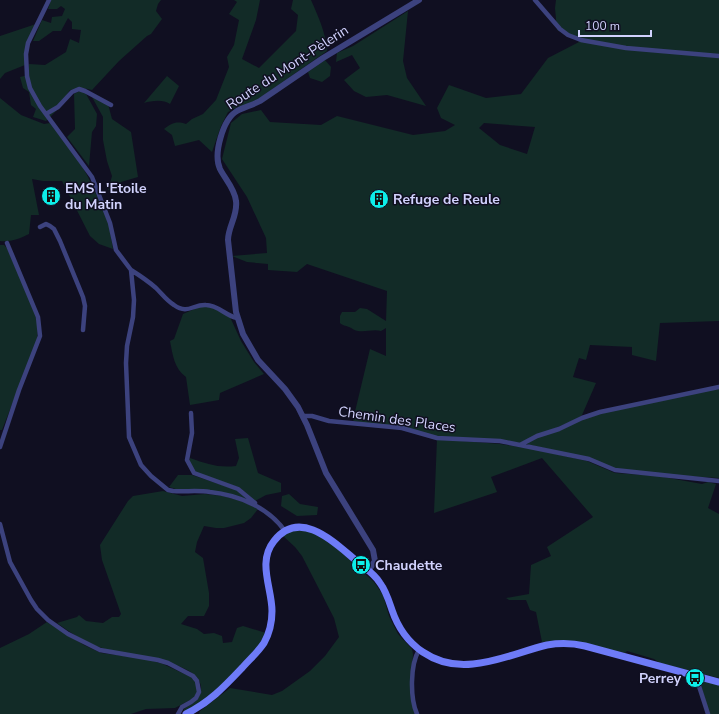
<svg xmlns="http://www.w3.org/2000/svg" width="719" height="714" viewBox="0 0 719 714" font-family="'Nunito Sans',sans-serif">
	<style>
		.green { fill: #122b27; fill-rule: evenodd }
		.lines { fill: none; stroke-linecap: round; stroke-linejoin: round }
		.minor { stroke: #3c427e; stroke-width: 4.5 }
		.tertiary { stroke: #3c427e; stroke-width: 6 }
		.secondary { stroke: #6e7bf7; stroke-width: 7 }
		.labels { text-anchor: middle; stroke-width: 3; stroke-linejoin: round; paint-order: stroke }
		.street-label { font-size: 14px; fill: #d1d2fd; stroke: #100f21 }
		.poi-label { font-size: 14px; font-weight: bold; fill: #d1d2fd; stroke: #100f21; text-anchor: start }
	</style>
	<rect width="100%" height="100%" fill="#100f21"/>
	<!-- green -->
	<path class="green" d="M51,0h110l-3,4 -2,7 6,8 -11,15 -4,2 -28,25 -27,29 -9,-2 -13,2 -14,21 -10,10 -13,-4 3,-8 -5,-4 -2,-13 -6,-4 -3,-11 9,-2v-11l16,1 21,-13 4,-13 9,4 2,-13 -9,-1v-7l-4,-4 -7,13h-8l-14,10h-6l9,-21 9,3 1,-6 10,-1 3,-7 -4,-3 -4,3h-9z
		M234,0h26l-4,20 -14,39 17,9 37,-37 2,-16 -7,-6 2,-9h18c7,16 15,33 16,51l-70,49 -9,5 -10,2 -10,5 -7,14 -9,26 -13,-12 -24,6 -3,-11 -8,-6c8,-6 12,-8 22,-5l6,-5 11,-5 13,-14 13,-33 -2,-10 7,-12 5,-25 -10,-6 8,-12z
		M556,0h163v321l-59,2 -4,38 -24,-6v-8l-42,-2 -4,15 -7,-2 -6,19 23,6 -14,32 -5,4 -57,24 -83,-7 -83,-15 -1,-1 17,-71 16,7v-28l-5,3c-7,-2 -15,1 -23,0 -3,0 -6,-3 -9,-4 -4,-2 -6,-1 -9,-4v-7l2,-4h13l5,-4 7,1 19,12 1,-30 -80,-27 -10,8 -29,-2v-6l-21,-2 -15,-6 35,-3 -1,-15 -19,-41 -25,-38 9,-36 11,-9 19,-4 9,12 51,3 16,-9 76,19 32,-4 10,-6 -14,-7 -4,-10 12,-23 37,13 35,-4 27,-36 31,-16 -2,-2 -20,-10 -2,-22zM484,123l51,4 -8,27 -27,-9 -21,-17z
		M408,11l-5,50 4,17 19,28 -39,-11 -21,2 -12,-6 -10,-11 16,-12 -8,-13 -16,7 1,-9 16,-7z
		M36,24l-9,17 -2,24 -20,8 -5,6v-43z
		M325,60l6,7 -1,9 -8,6 -12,-4 -2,-6z
		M167,76l12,10 -9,18c-7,-5 -19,-3 -26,-1z
		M79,91l6,1 12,22 -1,12 -4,6 -3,34 -22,-29 8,-8 -1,-35z
		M92,97l16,7 4,15 19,13 7,45 -17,5 -6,11 -7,-3 4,-14 -5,-15 -4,-21v-23z
		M0,98l21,17 23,9 6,-1 31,41 7,13 17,36 4,11 4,25 -14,-5 -9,-8 -28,-55h-19l-11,-2 7,36h-8l-2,19c-10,5 -18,8 -29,7z
		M0,245h4l3,3 28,65c3,10 3,18 2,28l-35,89h-2z
		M204,306l11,2 15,9 11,24 13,21 10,12 -44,19 -1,7 -29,5 -4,-28c-12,-9 -13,-21 -16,-36l4,-2 9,-25 16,-7z
		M719,388v90l-51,-3 -55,-7 -24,-10 -64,-14c58,-33 130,-42 194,-56z
		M248,438l10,35 23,10v9l-15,3 -11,6 -15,-13 -45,-16 -6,-11 1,-3c17,6 28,10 46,8l3,-8 -4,-19z
		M437,439l63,5 33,5 54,12 28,12 43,3 44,8 6,-2 8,2 -8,24 11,6v164l-59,-15 -6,-4 -27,-8 -2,2 -63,-13 -20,2 -6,-30 -6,-2 -4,-10h-17l-3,-2 23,-4 2,-29 20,-9 -4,-9 46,-30 -51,-59 -51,19 6,15 -63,21z
		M178,475h14l45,15 13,12 -20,-8 -51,-4 -10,-3z
		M163,491l19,5 23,-2 18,2 21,6 14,7 -7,9 -7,5 -20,5h-8l-12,-2 -7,16 -2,10 8,6 6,35v13l-5,10h-16l-7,8 16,5 7,5 10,-1 8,3 1,7 9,-1 5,-14 6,-2 23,7v5l-57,60 -25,14v-3c3,-3 7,-4 10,-7 4,-3 7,-8 7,-13 3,-29 -79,-34 -99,-41 -16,-5 -31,-15 -45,-25l20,-6 2,-2 7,6 17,2 9,-6h7l2,-3 -19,-54 -2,-15 28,-44 5,-5z
		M289,494l11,10 18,3 -1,8 -20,1 -16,-10 1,-10z
		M310,530l29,20 35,32 9,13 6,21 9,18 14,15 1,5 -2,44 4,16h-216l1,-3 30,-23 42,7 10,-4 28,-20 15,-15 14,-19 -5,-19 -32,-62 -7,-9 -13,-12 7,-4z
		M47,622l37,23 17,8 46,6 16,5 28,13 6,7v8l-3,6 -19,10 -29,1 -15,5h-131v-66l29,-14z
		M703,680l16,5v29h-10l-9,-33z"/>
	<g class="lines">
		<!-- minor -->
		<path class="minor" d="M49,0l-21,43 -2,11 1,22 3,12 10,18 52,71 18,46 6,27 15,20 3,30 -1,17 -6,29 -1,17 3,74 12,28 10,11 17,14 5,1c12,1 24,-1 37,1 28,3 58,15 75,39
			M535,0l25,29 8,6 13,5 45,8 93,8
			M46,114l12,-7 14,-15 7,-3 6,2 26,14
			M40,227l6,-3 4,2 4,3 6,12 23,56 2,9 -2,24
			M131,270c8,5 17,11 25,18 6,6 11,13 18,17 14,10 19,-1 32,0 12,0 20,11 31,13
			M191,413l1,20 -5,27 7,13 44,16 17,14
			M304,416h8l17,5 73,7 35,10 63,3 20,4 17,-9 22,-7 23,-11 18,-6 119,-25
			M520,445l69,14 26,11 104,11
			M0,447l19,-57 21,-54 -2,-19 -31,-74
			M0,524l10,38 21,38 6,9 11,11 20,14 32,16 58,10 10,3 25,13 4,5 2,11 -3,6 -5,4 -9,5 -4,7
			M698,676v7l10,31
			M417,714c-7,-16 -7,-49 2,-64"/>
		<!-- tertiary -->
		<path class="tertiary" d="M368,571l7,-10 -2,-11 -47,-77 -19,-48 -9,-18 -13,-18 -27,-29 -15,-26 -7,-22 -8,-72c0,-13 10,-25 8,-39 -1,-12 -11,-22 -16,-32 -7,-15 3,-50 17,-58 7,-4 16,-6 23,-10l63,-43 96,-58"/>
		<!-- secondary -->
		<path class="secondary" d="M186,714c24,-12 38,-27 56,-46 7,-8 16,-16 22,-25 5,-9 8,-21 8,-32 0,-23 -15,-49 2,-70 25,-32 58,-1 79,17 9,8 21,15 27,25 6,8 9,18 12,27 12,36 43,58 81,54 25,-2 49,-13 74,-19 12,-2 25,-2 38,1l134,36"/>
	</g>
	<!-- icons -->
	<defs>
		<g id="building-disc" transform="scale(1)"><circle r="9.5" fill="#0dede9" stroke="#100f21"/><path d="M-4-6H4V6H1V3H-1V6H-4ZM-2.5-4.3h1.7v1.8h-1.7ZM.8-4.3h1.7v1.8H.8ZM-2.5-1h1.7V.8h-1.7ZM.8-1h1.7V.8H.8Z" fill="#111"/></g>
		<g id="bus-disc" transform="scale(1)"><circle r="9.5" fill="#0dede9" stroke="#100f21"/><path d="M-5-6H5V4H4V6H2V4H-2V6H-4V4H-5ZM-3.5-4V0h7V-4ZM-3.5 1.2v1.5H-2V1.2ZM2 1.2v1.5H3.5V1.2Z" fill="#111"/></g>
	</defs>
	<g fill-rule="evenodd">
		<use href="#building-disc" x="51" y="196"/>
		<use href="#building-disc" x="379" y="199"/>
		<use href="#bus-disc" x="361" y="565"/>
		<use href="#bus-disc" x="695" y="678"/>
	</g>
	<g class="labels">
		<!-- street labels -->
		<g class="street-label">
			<text transform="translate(287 67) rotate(-33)" y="5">Route du Mont-Pèlerin</text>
			<text transform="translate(397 419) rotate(8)" y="5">Chemin des Places</text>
		</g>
		<!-- poi labels -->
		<g class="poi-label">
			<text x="65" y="193">EMS L'Etoile<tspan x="65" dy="16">du Matin</tspan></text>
			<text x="393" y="204">Refuge de Reule</text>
			<text x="375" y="570">Chaudette</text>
			<text x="681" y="683" text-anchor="end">Perrey</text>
		</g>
	</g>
	<!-- scale -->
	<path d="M579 30v6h72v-6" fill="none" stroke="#d1d2fd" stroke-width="2"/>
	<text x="585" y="30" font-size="12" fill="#d1d2fd" stroke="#100f21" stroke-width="3" paint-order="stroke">100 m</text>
</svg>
